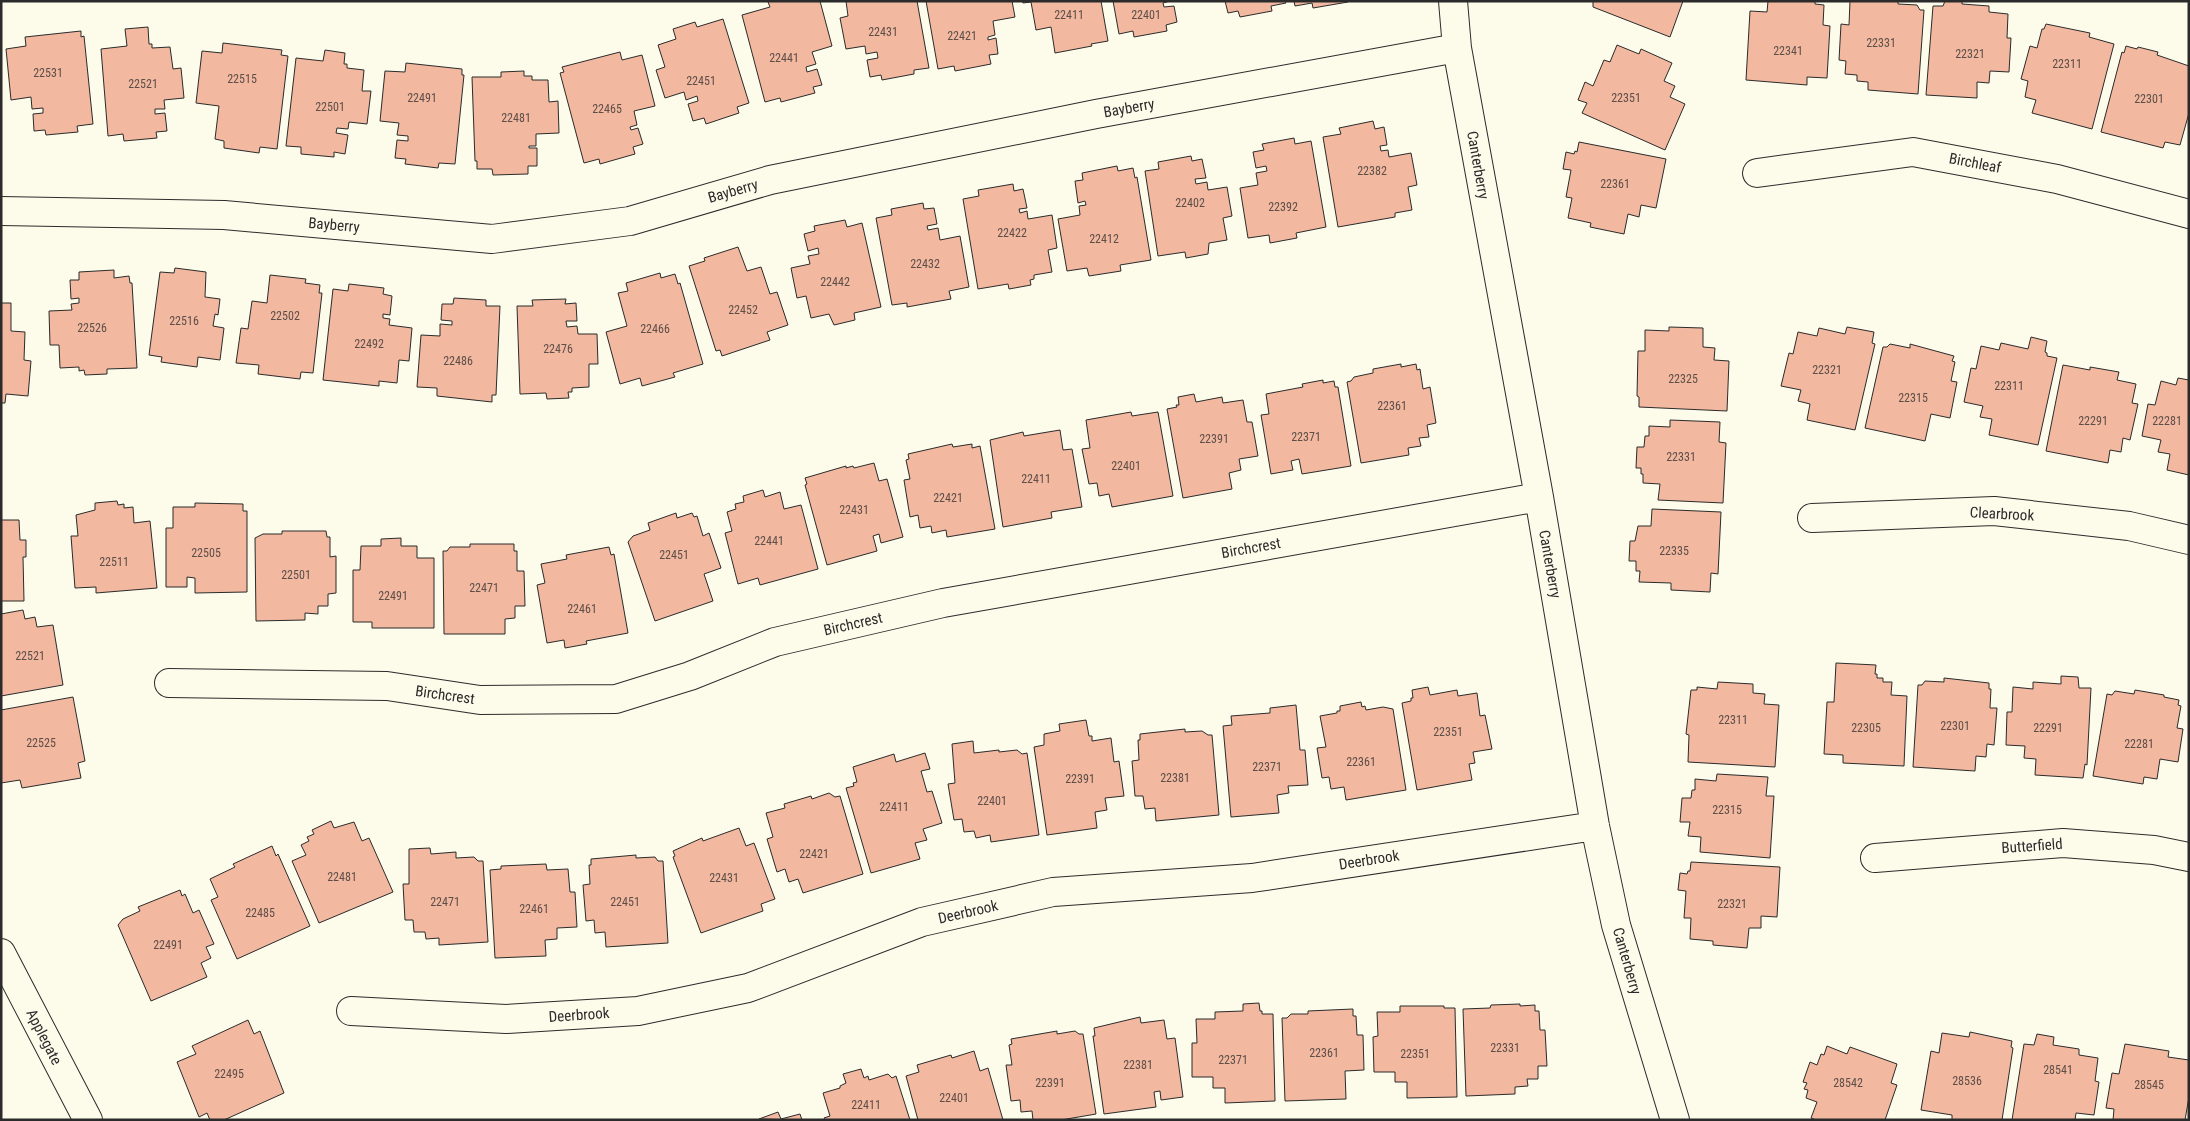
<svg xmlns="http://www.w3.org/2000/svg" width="2190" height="1121" viewBox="0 0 2190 1121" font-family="'Roboto Condensed',sans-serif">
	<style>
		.building { fill: #f2b8a0; stroke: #2b2b2b }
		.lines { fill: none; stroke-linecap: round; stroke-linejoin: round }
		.street-casing { stroke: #2b2b2b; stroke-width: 30 }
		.street { stroke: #fdfbea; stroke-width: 28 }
		.labels { text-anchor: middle; stroke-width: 4; stroke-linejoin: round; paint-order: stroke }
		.number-label { font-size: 12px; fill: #5d4e48 }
		.street-label { font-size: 15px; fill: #2b2b2b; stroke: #fdfbea }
	</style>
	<rect width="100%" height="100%" fill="#fdfbea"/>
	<!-- building -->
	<path class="building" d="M798,1h22l12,45 -20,6 4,12 -10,3 1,5 10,-3 5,16 -9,2 2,6 -34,9 -1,-4 -15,4 -23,-87 28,-8 -2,-5 2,-1z
		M846,1h71l12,67 -15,2v4l-32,6 -1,-5 -11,2 -3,-17 11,-2 -1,-6 -11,2 -1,-8 -19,3 -6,-31 8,-2z
		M926,1h86l3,16 -22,4 2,14 -7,2v3l8,-2 2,16 -9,1 2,9 -36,7 -1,-5 -16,3z
		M1022,1h79l7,40 -17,3 1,2 -37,7 -4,-26 -15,3 -5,-28 -8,1z
		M1113,1h57l-7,2 1,4 10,-1 3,16 -11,3 1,6 -33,6 -1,-6 -14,3z
		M1225,1h60l1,2 -15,3 1,5 -32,6 -2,-6 -10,2z
		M1294,1h54v1l-35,6 -1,-5 -17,3z
		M1593,1h90l-13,36 -77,-30z
		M1768,1h47v3l9,1 -1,20 7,1 -3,52 -20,-1v8l-61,-5 4,-69 17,1z
		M1850,1h48v3l19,1 3,5h4l-6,84 -50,-4v-8l-11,-1v-6l-12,-1 1,-13 -7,-1 2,-36 8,1z
		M1945,1h17v3l27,2v6l19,2 -1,24h4l-2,34 -19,-1 -1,12 -12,-1v16l-51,-3 7,-89h10z
		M723,19l26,84 -12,4 2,6 -33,11 -2,-6 -11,3 -5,-17 10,-3 -1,-5 -11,4 -2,-8 -19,6 -9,-28 9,-3 -7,-22 18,-6 -3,-10 22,-7 2,5z
		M2046,24l44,9 -1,4 25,7 -22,85 -60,-16 4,-13 -11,-3 3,-16 -7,-2 9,-33 7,2 5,-19h2z
		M148,27l1,17h3v4l18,-1 3,22 8,-1 3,30 -20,2 1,9h-10v5l10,-1 2,18 -11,1 1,6 -33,3 -1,-7 -15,2 -7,-87 26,-3 -2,-17z
		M81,31v6l3,-1 9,88 -16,2 1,6 -32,3 -1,-5 -11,1 -1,-17 10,-1v-5l-11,1 -1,-12 -20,3 -5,-51 20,-3 -1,-9z
		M223,43l59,7 -1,5 7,1 -11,93 -17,-2 -1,6 -35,-5v-7l-9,-2 4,-33 -23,-3 6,-52 20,2z
		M1617,45l22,9 2,-5 31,14 -8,18 11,5 -5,11 15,7 -20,46 -83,-37 5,-10 -9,-3 7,-18 8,4 11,-26 6,2z
		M2126,46l11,3 1,-2 20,5 -1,3 32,11v47l-9,32 -15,-3 -2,6 -62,-16 21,-80 2,1z
		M325,50l20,3 -1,11h3v4l17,2 -2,21h9l-4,33 -18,-2 -1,7 -11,-1 -1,5 12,2 -3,19 -11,-2v5l-33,-3v-7l-15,-1 10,-88 27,3z
		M620,52l2,8 20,-5 13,51 -21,5 3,14 -7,2 1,3 7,-2 5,16 -10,3 2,7 -35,10 -1,-5 -15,4 -24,-90 4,-1 -2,-5z
		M406,63l56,6v6h2l-9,89 -16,-1 -1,5 -33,-4 1,-5 -11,-1 2,-18 11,1v-5l-11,-1 2,-12 -19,-2 5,-50 20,1z
		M524,71v5h8v4h16l1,22 9,-1 1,32 -23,1v12h-7v2h8v18h-9v8l-35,1 -1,-6h-15v-8h-2l-3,-84h29v-5z
		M1373,121l2,8 9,-2 3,18 -7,1 1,5 7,-1 1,7 22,-4 6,32 -9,2 4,23 -17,3v4l-57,10 -15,-90 18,-3 -2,-6z
		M1294,138l1,6 16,-3 15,86 -30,6 1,5 -27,5 -1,-8 -21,3 -8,-50 18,-3 -2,-12 11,-2 -1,-5 -10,2 -3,-16 11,-2 -2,-6z
		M1579,142l87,17 -10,49 -15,-3 -2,12 -11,-3 -4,20 -34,-7 1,-4 -23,-5 4,-20 -6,-1 5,-27 -8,-1 3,-17 8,2 1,-3 2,1z
		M1191,156l1,5 10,-2 4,19 -11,1 1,5 11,-2 1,8 19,-3 5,29 -9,2 4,22 -18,3 -1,11 -22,4 -1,-6 -27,4 -13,-85 14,-2 -1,-7z
		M1117,166l1,5 15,-3 2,10 2,-1 14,83 -31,5 1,6 -32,5 -2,-8 -20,3 -9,-52 22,-4 -1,-9 7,-1 -1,-4 -7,2 -3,-22 8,-1 -1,-7z
		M1013,184l1,7 9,-2 4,19 -8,1 1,4 7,-2 1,8 24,-4 5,33 -9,2 4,22 -18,3v4l-4,1 1,5 -22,4 -1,-5 -30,5 -15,-90 16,-3 -1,-6z
		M923,203l1,6 10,-1 3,16 -10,2 1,4 10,-2 2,12 20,-4 9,51 -20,4 2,8 -44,8v-4l-15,2 -16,-87 16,-3 -1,-6z
		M845,220l2,7 15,-4 19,84 -27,6 1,7 -21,5 -5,-11 -18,4 -5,-22 -9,2 -6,-30 19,-4 -2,-8 11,-2 -1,-6 -10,3 -4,-17 11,-3 -1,-5z
		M738,247l9,24 14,-4 9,27 7,-2 11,33 -21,7 3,8 -48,16 -2,-6 -4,1 -27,-85 16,-5 -1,-3z
		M175,268l31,4 -1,25 15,2 -2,16 -3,-1 -2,12 11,2 -4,32 -22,-3 -1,10 -36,-5 1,-5 -13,-2 11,-83 14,1z
		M114,270v8l15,-2 1,7h2l5,85 -30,1v5l-22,1 -1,-5 -5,1v-4l-19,1 -1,-23h-9l-1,-34 23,-1 -1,-6 8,-1v-5l-8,1 -1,-19h9v-8z
		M660,273l1,5 14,-4 3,10 2,-1 23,81 -30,9 2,4 -33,9 -2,-8 -20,6 -14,-52 21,-6 -9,-33 10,-2 -2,-8z
		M270,275l36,4 -1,4 15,2 -1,8h3l-9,80 -12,-1 -1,7 -42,-5 1,-9 -23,-2 5,-35 7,1 4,-28 15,2z
		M349,284l35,4 -1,6 9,2 -2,19 -7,-1v4l7,1 -1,6 23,3 -3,33 -10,-1 -2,23 -18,-2v5l-56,-6 10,-91 15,2z
		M454,298l32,2v6h14l-4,89h-4v7l-55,-6v-8l-20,-1 4,-52 19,1v-12l12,1v-4l-11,-1 1,-16h11z
		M566,299l-1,5 11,-1 1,18h-11l1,6 10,-1 1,8h19l1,30h-9v23l-17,1v4h-4l1,6 -22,1 -1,-6 -26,1 -3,-88h16l-1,-6z
		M1,303h10v28l14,1 -1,28 7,1 -3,35 -22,-2 -1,9h-4z
		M1669,327l34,1v19l12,1 -1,12 15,1 -2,50 -88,-4v-10l-2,-1 1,-45h7v-21l24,1z
		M1847,327l27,5 -2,11 3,1 -20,86 -48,-10 3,-16 -12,-3 3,-11 -20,-4 8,-33 4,1 5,-22 19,4 2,-8 26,6z
		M2031,337l16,4 -2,11 2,1v3l10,2 -19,87 -49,-10 3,-16 -12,-2 3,-11 -19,-4 7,-34 5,1 5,-23 18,4 2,-7 27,6z
		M1890,344l20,4v-4l44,12 -2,5 3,1 -4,19 6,1 -7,36 -19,-4 -6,27 -60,-13 18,-81h4z
		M1401,364v3l15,-3 1,6 3,-1 3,20 7,-2 6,36 -9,2 2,12 -10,1 2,8 -13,2 1,7 -48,8 -14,-81 4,-1 3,-4 19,-4v-4z
		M2063,365l27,5v-3l29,5 -2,8 19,4 -4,19 6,1 -8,36 -7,-2 -2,14 -11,-2 -2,13 -62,-12z
		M2178,378l11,2v95l-22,-5 3,-16 -12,-2 3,-12 -19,-4 6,-32 7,1 6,-24 15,4z
		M1323,380v3l11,-2 1,6h3l13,79 -49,8 -3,-15 -8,2 2,9 -22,4 -10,-59 8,-1 -3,-20 37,-7 -1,-3z
		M1194,394l2,8 26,-5 1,6 20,-3 4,22h5l6,34 -19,3 2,11 -12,3 3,16 -49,9 -16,-89 10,-2 -1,-2h3l-1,-8z
		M1131,412l1,4 26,-4 15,84 -61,11 -3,-13 -10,2 -2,-13 -8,1 -7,-35 8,-1 -4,-28z
		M1670,420l50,2 -1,20 7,1 -3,60 -65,-3 2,-16 -17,-1v-9h-2v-6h-5l1,-21h7l1,-11h4v-10l21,1z
		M1060,430l3,20 9,-1 10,58 -31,5 1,6 -49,9 -13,-87 33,-8 1,4z
		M952,444l1,3 19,-3v4l8,-2 15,83 -48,8 -1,-7 -14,3 -1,-7 -11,2 -2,-13 -8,2 -6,-37 6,-1 -4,-19 3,-1 -1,-5z
		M874,463l5,18 8,-2 16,58 -22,6 -2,-9 -6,2 4,15 -50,14 -22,-80 2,-1 -2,-6 41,-12v2l7,-2 1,2z
		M763,490l2,7 15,-5 4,17 17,-4 17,64 -58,16 -2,-7 -20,6 -13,-51 7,-2 -5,-19 9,-3 -1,-5 9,-2 -1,-6z
		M117,501l1,4 6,-1v4l9,-1 1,16 16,-2 7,67 -61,5v-6l-21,1 -4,-52h7l-2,-21 19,-5v-7z
		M195,503l48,1v7h4v81l-52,1v-15l-8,-1v10h-21v-59h7v-21h22z
		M1652,509l69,3 -3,62 -7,-1 -1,19 -39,-2v-7l-32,-1 1,-11h-4v-10h-7l1,-20h5l3,-15h13z
		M676,513l1,5 15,-5 2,4 3,-1 6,20 6,-3 12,35 -17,6 9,27 -58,20 -27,-79 5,-6 17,-6 -2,-7z
		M1,520h18l1,20h6v17h-3l1,44h-23z
		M282,531h44l1,6h3v20l6,-1v37l-8,1v12h-10v8l-13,-1v7l-49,1 -1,-83 8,-4h19z
		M401,538v8h16v12h17v70h-62v-6h-19v-52h7l1,-24h20v-7z
		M470,544h44v7h3v20h7l1,35h-10v12l-10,1v15h-61l-1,-83h4l3,-4h20z
		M609,547l2,8 3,-1 14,79 -42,8 1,3 -22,4 -1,-8 -17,3 -10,-58 8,-2 -4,-19 26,-5 -1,-4z
		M23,610l2,9 10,-2 2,10 16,-2 10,60 -62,11v-82z
		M1836,663l40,2 -1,9h2v4h6v4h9l-1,13 16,1 -3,70 -61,-3v-8l-19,-1 3,-52h7z
		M2061,676l17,1 1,11h12l-4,77 -2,-1 -2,14 -48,-3 1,-16 -12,-1 1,-12 -19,-1 1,-33h5l1,-25 20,2v-7l28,2z
		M1944,678l45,5v6h2l-1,19h7l-3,37 -7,-1 -1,13 -10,-1 -1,15 -62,-4 5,-82h4l3,-4 19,1z
		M1718,682l35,2v9l12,1 -1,10 15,1 -4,62 -87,-5 1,-27 -3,-1 5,-44h6v-3l20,2z
		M1428,687l2,8 27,-5 1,6 19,-3 3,23 5,-1 7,34 -19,3 2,11 -6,1 3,16 -55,10 -15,-87 9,-2v-3h2l-1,-8z
		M2135,690l29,5v2l15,3 -1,5 3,1 -4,22 6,1 -5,33 -18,-3 -3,20 -13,-2 -1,7 -50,-8 14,-82 5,1 3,-4 19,3z
		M73,697l12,64 -7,2 3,15 -59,10 -2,-8 -19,3v-73z
		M1361,702l1,5 3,-1 1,4 17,-3 10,2 13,81 -60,10 -2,-13 -13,2 -2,-12 -7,1 -5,-30 9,-1 -6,-31 17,-3v-2h3v-5z
		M1296,705l4,45h5l3,35 -20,1 1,7 -12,2 2,18 -48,4 -8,-91 9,-1 -1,-9 39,-3v-5z
		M1086,720l3,16h3v5l19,-3 3,24 5,-1 5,35 -19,2 2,12 -12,2 2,16 -50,7 -13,-88 10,-2v-11l16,-3 -1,-7z
		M1185,729v3l17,-1 6,4h4l7,80 -63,6 -1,-13 -10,1 -2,-13h-8l-3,-35 7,-1 -1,-20h2v-6z
		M973,741l1,12 25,-3v2l18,-2 5,4 5,-1 12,82 -48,7 -1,-7 -14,3 -2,-7 -10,1 -2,-13 -8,1 -6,-36 7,-1 -3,-39z
		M925,753l5,16 -9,2 6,21 5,-1 10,32 -19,6 4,11 -12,3 5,16 -49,14 -25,-85 8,-2 -1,-3 4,-1 -4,-15 41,-13 2,8z
		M1717,774l51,3 -2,19h8l-4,62 -70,-6 1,-15 -13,-1 2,-14h-10l2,-24h9l1,-8h3v-11l21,2z
		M829,793l6,4 5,-1 23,78 -60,19 -5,-14 -9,3 -4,-13 -8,3 -10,-33 6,-2 -7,-24 19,-5 -1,-4 27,-8 1,3z
		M331,821l3,7 20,-6 8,19 7,-3 24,54 -74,31 -27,-62 14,-6 -5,-10 8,-4 -2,-4 7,-3 -2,-4z
		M739,828l7,18 8,-3 21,56 -14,5 2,7 -62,22 -28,-76 2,-1 -2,-5 29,-13 1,3z
		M272,846l4,10 2,-2 32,72 -73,33 -26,-59 7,-3 -8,-18 25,-12 -2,-3z
		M430,848l1,6 25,-2v6l18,-1 4,4h5l5,81 -49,3v-7l-13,1 -1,-7h-11l-1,-12h-8l-2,-36h6v-35z
		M636,855v3l19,-1 3,4h5l5,82 -62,4 -1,-15 -10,1 -1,-13 -8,1 -3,-36 7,-1 -1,-19h2v-6z
		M1691,862l89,5 -3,50 -16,-1v12h-12l-2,20 -34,-3v-4l-23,-2 1,-21h-7l2,-27 -8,-1 2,-17 7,1 1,-3h2z
		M546,864l1,6 21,-1 2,23h5l2,35 -20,1v11l-12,1 1,16 -51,2 -5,-88 11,-1v-3z
		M180,890l2,6 3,-2 8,19 6,-3 15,34 -8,3 5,11 -10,5 6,14 -56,24 -33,-76 5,-6 17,-8 -2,-4z
		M1259,1003l1,8h2v3h11l2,87 -50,2v-15h-12v-11h-21v-34h5l-1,-24h19v-7l28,-1v-7z
		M1520,1004v2l15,-1v6h4l1,19h5l2,36h-9v13h-11l1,7 -13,1v7l-49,2 -3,-87 27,-1 1,-3z
		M1400,1006h44v2h11l2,89 -50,1v-16h-12v-10h-21l-1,-35 5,-1 -1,-24h23z
		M1353,1009v7h3l1,19h6l1,35 -19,1 1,28 -61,2 -3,-83h5l4,-4h17v-3z
		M1140,1017l1,6 23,-3 3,19 8,-1 8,59 -22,3 -1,-9 -6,1 2,15 -52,7 -11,-78h2l-1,-8z
		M248,1020l6,14 6,-3 24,62 -60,27h-14l-3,-7 -8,4 -22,-55 19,-8 -4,-8z
		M1057,1031v3l18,-3 4,3h4l13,80 -35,6h-28l-1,-9 -11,1 -1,-12 -9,1 -5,-36h6l-3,-20 3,-1 -1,-5z
		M1970,1032l42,9 -1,6 2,1 -11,72h-50v-5l-31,-5 10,-59 8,2 3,-20 27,4z
		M2037,1034l17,3 -1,8 26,4v6l19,3 -3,23 4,1 -5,33 -18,-2 -1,7h-63l12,-76 10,1z
		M2125,1044l44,7 -1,6 21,3v37l-4,23h-72l1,-11 -8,-1 6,-35 7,1z
		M1827,1046l20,8 3,-7 47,17 -6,19 6,2 -12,35h-69l-5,-2 6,-16 -11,-4 2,-8 -4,-1 3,-6 -4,-1 7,-20 7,3 4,-11 3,1z
		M974,1051l6,20 8,-3 15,52h-85l-12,-44 13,-4 -2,-7 34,-10 1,3z
		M861,1069l3,9 4,-2 1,4 19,-6 4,4 4,-2 14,44h-85l-1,-2 6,-2 -7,-23 17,-5v-2l6,-3 -3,-9z
		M778,1112l3,7 19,-5 2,6 -43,-1z"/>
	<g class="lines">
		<!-- street casing -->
		<g class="street-casing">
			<path id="street" d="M1453,1l4,47 82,449 56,329 21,99 59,195
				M1757,173l156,-21 144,27 132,35
				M1,211l223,4 268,24 138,-18 140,-41 326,-66 361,-66
				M1812,518l182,-7 135,15 60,14
				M169,683l218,3 93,14 136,-1 74,-23 85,-34 168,-39 596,-106
				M1875,858l188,-15 91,7 35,7
				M1,953l87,167
				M351,1011l155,8 132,-8 110,-23 174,-66 131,-30 199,-14 343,-52"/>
		</g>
		<!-- street -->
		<use href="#street" class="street"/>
	</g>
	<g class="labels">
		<!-- number labels -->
		<g class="number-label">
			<text x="1069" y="19">22411</text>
			<text x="1146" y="19">22401</text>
			<text x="883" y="36">22431</text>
			<text x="962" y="40">22421</text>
			<text x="1881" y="47">22331</text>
			<text x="1788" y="55">22341</text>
			<text x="1970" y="58">22321</text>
			<text x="784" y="62">22441</text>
			<text x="2067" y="68">22311</text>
			<text x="48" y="77">22531</text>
			<text x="242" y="83">22515</text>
			<text x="701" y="85">22451</text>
			<text x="143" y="88">22521</text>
			<text x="422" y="102">22491</text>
			<text x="1626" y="102">22351</text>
			<text x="2149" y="103">22301</text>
			<text x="330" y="111">22501</text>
			<text x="607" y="113">22465</text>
			<text x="516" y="122">22481</text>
			<text x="1372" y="175">22382</text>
			<text x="1615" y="188">22361</text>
			<text x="1190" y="207">22402</text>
			<text x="1283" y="211">22392</text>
			<text x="1012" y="237">22422</text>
			<text x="1104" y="243">22412</text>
			<text x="925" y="268">22432</text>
			<text x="835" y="286">22442</text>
			<text x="743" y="314">22452</text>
			<text x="285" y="320">22502</text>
			<text x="184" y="325">22516</text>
			<text x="92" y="332">22526</text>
			<text x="655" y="333">22466</text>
			<text x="369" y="348">22492</text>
			<text x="558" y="353">22476</text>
			<text x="458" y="365">22486</text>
			<text x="1827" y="374">22321</text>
			<text x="1683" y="383">22325</text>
			<text x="2009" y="390">22311</text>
			<text x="1913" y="402">22315</text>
			<text x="1392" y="410">22361</text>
			<text x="2093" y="425">22291</text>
			<text x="2167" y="425">22281</text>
			<text x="1306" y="441">22371</text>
			<text x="1214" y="443">22391</text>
			<text x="1681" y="461">22331</text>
			<text x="1126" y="470">22401</text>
			<text x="1036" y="483">22411</text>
			<text x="948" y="502">22421</text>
			<text x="854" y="514">22431</text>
			<text x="769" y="545">22441</text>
			<text x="1674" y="555">22335</text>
			<text x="206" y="557">22505</text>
			<text x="674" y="559">22451</text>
			<text x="114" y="566">22511</text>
			<text x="296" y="579">22501</text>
			<text x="484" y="592">22471</text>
			<text x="393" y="600">22491</text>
			<text x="582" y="613">22461</text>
			<text x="30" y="660">22521</text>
			<text x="1733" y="724">22311</text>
			<text x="1955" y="730">22301</text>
			<text x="1866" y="732">22305</text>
			<text x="2048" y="732">22291</text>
			<text x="1448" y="736">22351</text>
			<text x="41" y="747">22525</text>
			<text x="2139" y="748">22281</text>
			<text x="1361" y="766">22361</text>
			<text x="1267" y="771">22371</text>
			<text x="1175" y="782">22381</text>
			<text x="1080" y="783">22391</text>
			<text x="992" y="805">22401</text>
			<text x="894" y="811">22411</text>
			<text x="1727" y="814">22315</text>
			<text x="814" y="858">22421</text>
			<text x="342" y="881">22481</text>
			<text x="724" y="882">22431</text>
			<text x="445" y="906">22471</text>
			<text x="625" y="906">22451</text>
			<text x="1732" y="908">22321</text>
			<text x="534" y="913">22461</text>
			<text x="260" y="917">22485</text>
			<text x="168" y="949">22491</text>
			<text x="1505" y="1052">22331</text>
			<text x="1324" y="1057">22361</text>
			<text x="1415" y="1058">22351</text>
			<text x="1233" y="1064">22371</text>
			<text x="1138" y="1069">22381</text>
			<text x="2058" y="1074">28541</text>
			<text x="229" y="1078">22495</text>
			<text x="1967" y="1085">28536</text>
			<text x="1050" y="1087">22391</text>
			<text x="1848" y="1087">28542</text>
			<text x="2149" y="1089">28545</text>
			<text x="954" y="1102">22401</text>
			<text x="866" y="1109">22411</text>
		</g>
		<!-- street labels -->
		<g class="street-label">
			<text transform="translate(1129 108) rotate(-10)" y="5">Bayberry</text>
			<text transform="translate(1975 163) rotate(11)" y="5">Birchleaf</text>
			<text transform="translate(1478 165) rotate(80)" y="5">Canterberry</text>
			<text transform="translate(733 191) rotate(-16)" y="5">Bayberry</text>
			<text transform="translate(334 225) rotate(5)" y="5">Bayberry</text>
			<text transform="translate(2002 514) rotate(3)" y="5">Clearbrook</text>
			<text transform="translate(1251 548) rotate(-10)" y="5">Birchcrest</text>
			<text transform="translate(1550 564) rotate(80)" y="5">Canterberry</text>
			<text transform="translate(853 624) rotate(-13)" y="5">Birchcrest</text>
			<text transform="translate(445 695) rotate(8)" y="5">Birchcrest</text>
			<text transform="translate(2032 846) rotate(-4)" y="5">Butterfield</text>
			<text transform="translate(1369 860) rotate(-9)" y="5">Deerbrook</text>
			<text transform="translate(968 912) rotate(-13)" y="5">Deerbrook</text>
			<text transform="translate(1627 961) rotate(74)" y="5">Canterberry</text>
			<text transform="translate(579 1015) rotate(-4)" y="5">Deerbrook</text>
			<text transform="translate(44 1037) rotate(63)" y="5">Applegate</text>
		</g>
	</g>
	<!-- border -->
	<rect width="2190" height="1121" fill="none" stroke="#2b2b2b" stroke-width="5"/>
</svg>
